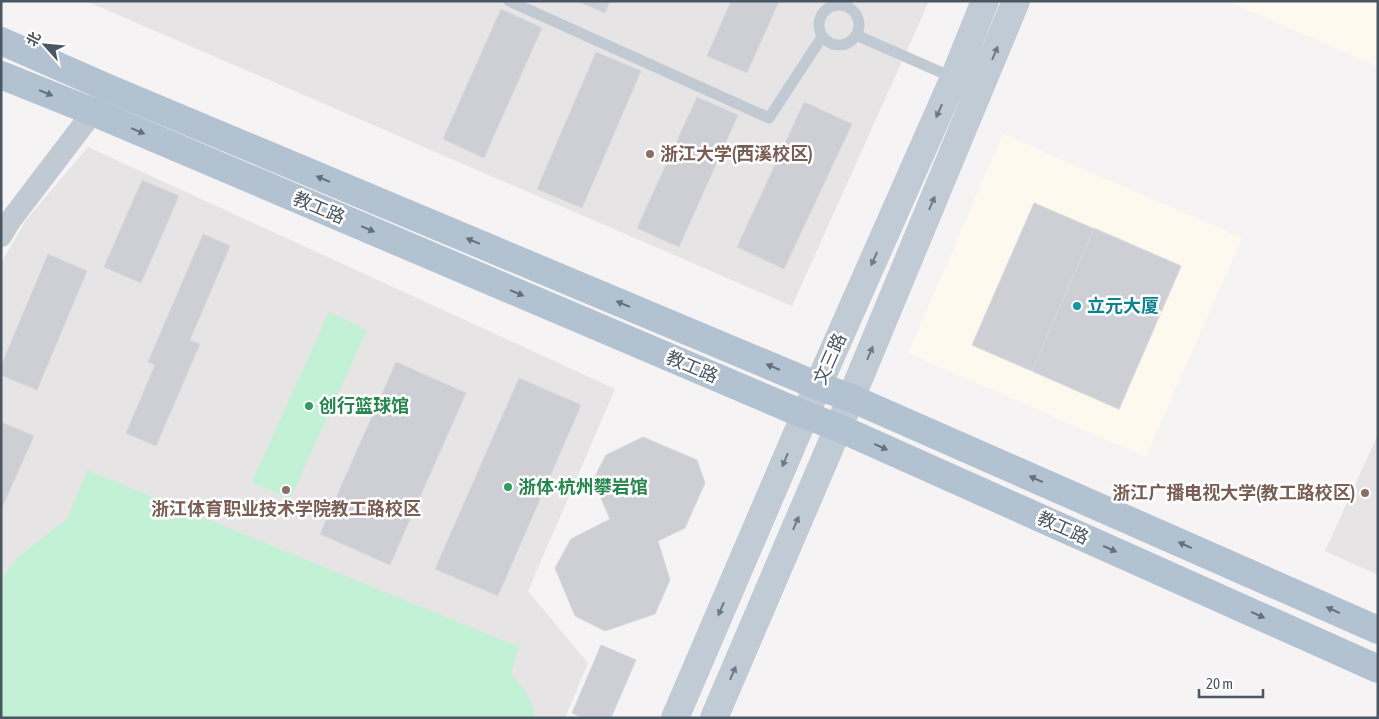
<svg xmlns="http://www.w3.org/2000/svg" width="1379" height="719" viewBox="0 0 1379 719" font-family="'Asap Condensed','Noto Sans SC',sans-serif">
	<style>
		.commercial { fill: #fdf9ef }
		.education { fill: #e6e4e5 }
		.green { fill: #c3f1d5 }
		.building { fill: #cdcfd5; stroke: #d7d9de }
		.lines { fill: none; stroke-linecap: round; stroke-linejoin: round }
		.lane { stroke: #c1cad2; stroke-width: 11 }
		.street { stroke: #c1cad2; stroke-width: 22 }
		.secondary { stroke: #c1cbd6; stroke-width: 28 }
		.primary { stroke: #b3c2d1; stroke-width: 28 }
		.oneway { fill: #6e7984 }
		.oneway2 { fill: #64717d }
		.education-dot { fill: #8d6e63; stroke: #fff; stroke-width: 2 }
		.culture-dot { fill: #0f9aa8; stroke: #fff; stroke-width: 2 }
		.leisure-dot { fill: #2e9e5b; stroke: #fff; stroke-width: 2 }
		.labels { text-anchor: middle; stroke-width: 5; stroke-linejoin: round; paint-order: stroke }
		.education-label { font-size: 18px; font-weight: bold; fill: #785e54; stroke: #fff; text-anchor: start }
		.street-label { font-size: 18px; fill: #4a5661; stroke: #fff }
		.culture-label { font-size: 18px; font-weight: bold; fill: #0d838f; stroke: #fff; text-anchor: start }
		.leisure-label { font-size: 18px; font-weight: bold; fill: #27864d; stroke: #fff; text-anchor: start }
	</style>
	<rect width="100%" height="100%" fill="#f5f3f3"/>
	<!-- commercial -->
	<path class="commercial" d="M1227,1h151v66l-52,-23z
		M1003,134l239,104 -96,219 -238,-104z"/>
	<!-- education -->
	<path class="education" d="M86,1h843l-137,305z
		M88,147l527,242 -87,202 60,72 -23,55h-564v-455l25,-43z
		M1378,434v141l-53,-24z"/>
	<!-- green -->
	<path class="green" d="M329,312l38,18 -77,169 -38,-17z
		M87,470l432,177 -8,26 20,27 4,18h-533l-1,-139 17,-22 49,-38z"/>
	<!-- building -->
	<path class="building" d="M577,1h33l-5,12z
		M731,1h48l-32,72 -40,-17z
		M501,9l41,19 -58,130 -41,-19z
		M596,52l45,19 -59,137 -45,-19z
		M697,97l41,18 -59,132 -42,-19z
		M804,102l48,22 -68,145 -47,-22z
		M142,180l37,16 -38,87 -37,-16z
		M1034,203l147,63 -62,143 -147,-64z
		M1094,228l87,38 -62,143 -87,-38z
		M203,234l27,12 -40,94 10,4 -44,102 -30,-13 29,-68 -7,-3z
		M48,254l39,17 -50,119 -36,-15v-9z
		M396,362l70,31 -76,172 -70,-31z
		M519,378l62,27 -83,191 -63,-27z
		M1,422l33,14 -33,74z
		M643,437l54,23 8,23 -20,45 -27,13 12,39 -15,34 -50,17 -30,-15 -20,-48 16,-29 39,-20 -17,-39 13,-25z
		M601,645l35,15 -25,58h-28l-11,-5z"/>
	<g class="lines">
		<!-- lane -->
		<path class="lane" d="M509,1l260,117 53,-81
			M819 25a20 20 0 1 1 40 0a20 20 0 1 1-40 0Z
			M856,35l98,43"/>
		<!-- street -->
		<path class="street" d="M1,236l9,-15 83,-109"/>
		<!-- secondary -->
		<path class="secondary" d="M675,718l130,-303 149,-337 31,-77
			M714,718l137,-320 165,-397"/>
		<!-- primary -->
		<path class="primary" d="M1,41l107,47 710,298 33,12 527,232
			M1,75l92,37 712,303 32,12 541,242"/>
	</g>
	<!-- one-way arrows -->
	<defs><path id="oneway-solid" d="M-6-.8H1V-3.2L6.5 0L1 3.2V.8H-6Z" transform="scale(1.25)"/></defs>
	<g class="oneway">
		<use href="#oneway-solid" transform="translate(995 53) rotate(-67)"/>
		<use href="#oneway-solid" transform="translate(939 111) rotate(114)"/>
		<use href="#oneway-solid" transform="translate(932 203) rotate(-67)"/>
		<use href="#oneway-solid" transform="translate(874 259) rotate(114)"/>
		<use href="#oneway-solid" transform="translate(870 353) rotate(-67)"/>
		<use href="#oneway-solid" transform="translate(785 460) rotate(113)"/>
		<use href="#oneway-solid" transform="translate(796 523) rotate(-67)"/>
		<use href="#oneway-solid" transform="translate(721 609) rotate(113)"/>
		<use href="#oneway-solid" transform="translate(733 673) rotate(-67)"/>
	</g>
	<g class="oneway2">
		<use href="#oneway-solid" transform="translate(46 93) rotate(22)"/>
		<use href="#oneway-solid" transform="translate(138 131) rotate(23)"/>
		<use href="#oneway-solid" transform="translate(323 179) rotate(-157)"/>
		<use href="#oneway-solid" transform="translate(368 229) rotate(23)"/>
		<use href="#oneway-solid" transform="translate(473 241) rotate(-157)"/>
		<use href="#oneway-solid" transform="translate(517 293) rotate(23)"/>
		<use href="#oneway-solid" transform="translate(623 304) rotate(-157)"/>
		<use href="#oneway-solid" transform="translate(773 367) rotate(-157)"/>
		<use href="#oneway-solid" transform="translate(881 447) rotate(24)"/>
		<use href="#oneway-solid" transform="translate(1036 479) rotate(-156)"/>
		<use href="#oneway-solid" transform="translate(1185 545) rotate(-156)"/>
		<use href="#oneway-solid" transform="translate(1110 549) rotate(24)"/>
		<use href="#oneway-solid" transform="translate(1333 610) rotate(-156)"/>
		<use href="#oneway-solid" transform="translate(1258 615) rotate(24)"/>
	</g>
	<!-- markers -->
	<g class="education-dot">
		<circle cx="650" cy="154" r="5"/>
		<circle cx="286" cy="490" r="5"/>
		<circle cx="1365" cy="493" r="5"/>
	</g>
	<circle class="culture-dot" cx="1077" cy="306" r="5"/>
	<g class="leisure-dot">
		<circle cx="309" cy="406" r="5"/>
		<circle cx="508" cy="487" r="5"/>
	</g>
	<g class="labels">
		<!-- education labels -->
		<g class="education-label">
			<text x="660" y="160">浙江大学(西溪校区)</text>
			<text x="1355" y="499" text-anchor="end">浙江广播电视大学(教工路校区)</text>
			<text x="286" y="515" text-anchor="middle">浙江体育职业技术学院教工路校区</text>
		</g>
		<!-- street labels -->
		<g class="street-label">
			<text transform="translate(319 208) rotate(23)" y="6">教工路</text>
			<text transform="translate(830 359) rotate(-66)" y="6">文三路</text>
			<text transform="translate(692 367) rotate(23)" y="6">教工路</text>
			<text transform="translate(1063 528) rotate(24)" y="6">教工路</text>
		</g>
		<!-- culture labels -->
		<g class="culture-label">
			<text x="1087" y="312">立元大厦</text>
		</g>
		<!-- leisure labels -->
		<g class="leisure-label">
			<text x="319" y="412">创行篮球馆</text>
			<text x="518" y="493">浙体·杭州攀岩馆</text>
		</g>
	</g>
	<!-- border -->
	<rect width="1379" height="719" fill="none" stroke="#4a5661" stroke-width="5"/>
	<!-- north arrow -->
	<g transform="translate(45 45) rotate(297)" stroke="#ffffff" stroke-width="4" paint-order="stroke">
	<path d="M0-4L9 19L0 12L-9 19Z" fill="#4a5661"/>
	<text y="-8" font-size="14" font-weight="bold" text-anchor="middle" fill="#4a5661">北</text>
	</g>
	<!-- scale -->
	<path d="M1199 689v8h64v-8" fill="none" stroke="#4a5661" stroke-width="2.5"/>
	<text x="1206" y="689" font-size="15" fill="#4a5661" stroke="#ffffff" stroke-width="4" paint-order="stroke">20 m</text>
</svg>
